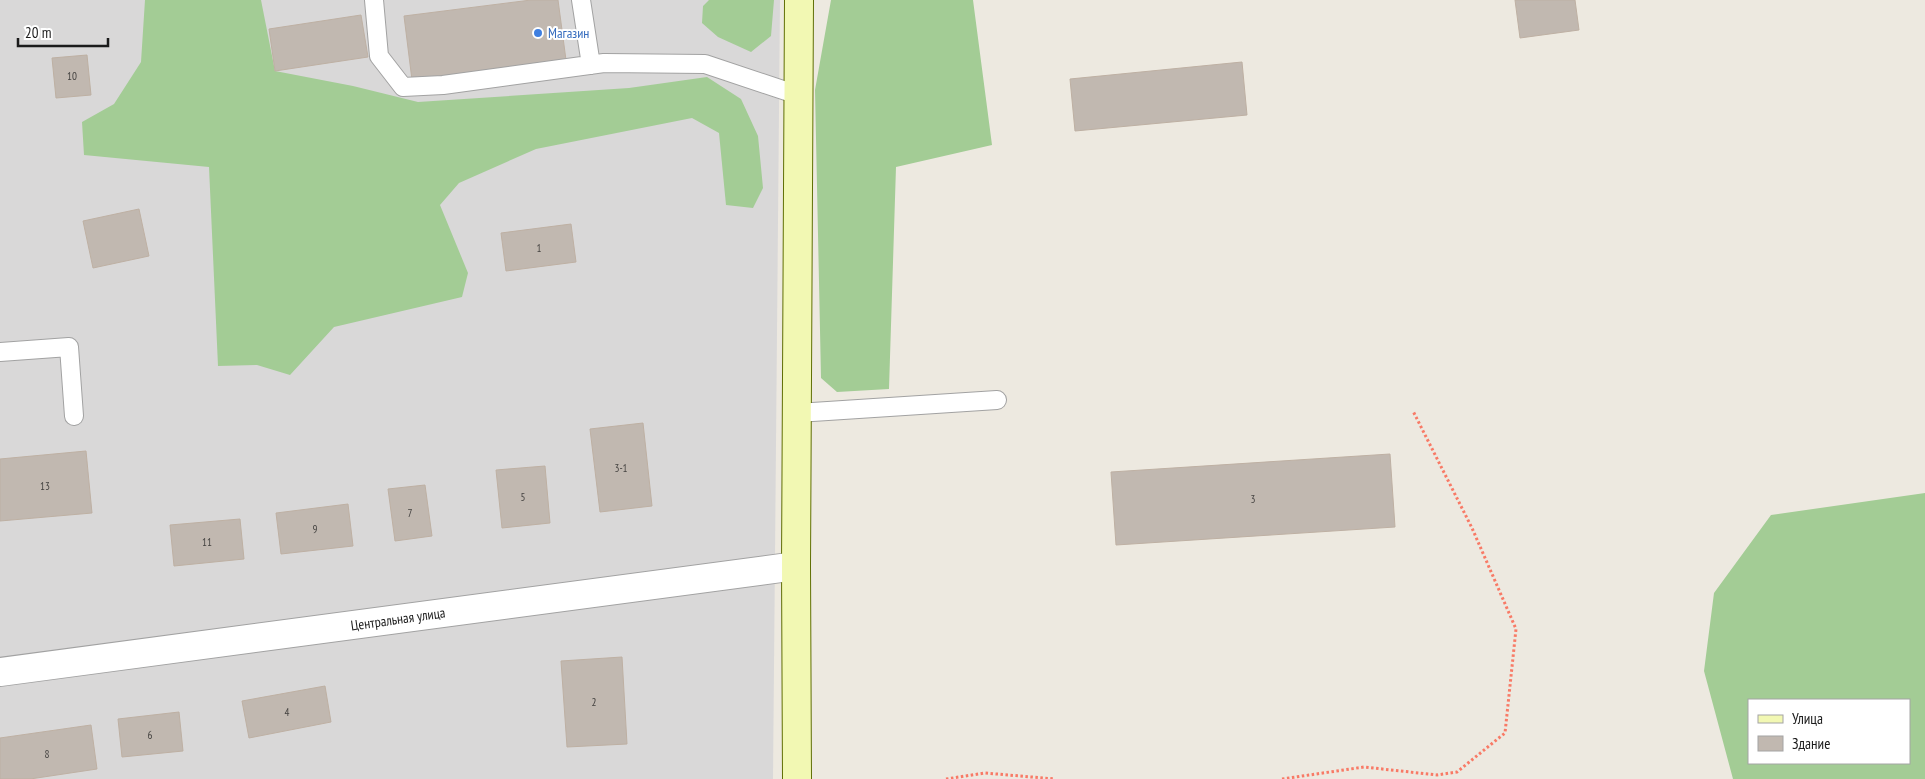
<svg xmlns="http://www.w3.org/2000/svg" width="1925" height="779" viewBox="0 0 1925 779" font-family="'PT Sans Narrow',sans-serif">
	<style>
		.residential { fill: #d9d8d8 }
		.forest { fill: #a3cc95; fill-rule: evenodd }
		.building { fill: #c1b8b0; stroke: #beb0a3 }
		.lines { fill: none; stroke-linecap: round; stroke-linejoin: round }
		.lane-casing { stroke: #a2a2a2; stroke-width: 20 }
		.street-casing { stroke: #a2a2a2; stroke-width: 30 }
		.secondary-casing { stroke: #606f05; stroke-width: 30 }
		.path { stroke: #f87a66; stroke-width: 3; stroke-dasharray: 2.5 2.5; stroke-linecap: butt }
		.lane { stroke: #fff; stroke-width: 18 }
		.street { stroke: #fff; stroke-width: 28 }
		.secondary { stroke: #f2f8b3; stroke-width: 28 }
		.shop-dot { fill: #3f7fe0; stroke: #fff; stroke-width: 2 }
		.labels { text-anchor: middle; stroke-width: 4; stroke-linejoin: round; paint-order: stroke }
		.number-label { font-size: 11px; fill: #444240 }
		.shop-label { font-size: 14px; fill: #366cbe; stroke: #fff; text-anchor: start }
		.street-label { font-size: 14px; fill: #1b1b1b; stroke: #fff }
	</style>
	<rect width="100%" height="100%" fill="#ede9e0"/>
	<!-- residential -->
	<path class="residential" d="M0,0h780l-7,779h-773z"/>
	<!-- forest -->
	<path class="forest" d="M145,0h116l14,71 78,15 65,16 211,-14 78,-11 34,22 17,37 5,52 -10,20 -27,-3 -7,-72 -27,-15 -156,31 -77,34 -19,22 28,68 -6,24 -128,30 -44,48 -33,-10 -39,1 -9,-199 -125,-12 -2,-33 32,-18 27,-42z
		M709,0h65l-3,36 -20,16 -33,-15 -16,-14 1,-17z
		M831,0h142l19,145 -96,22 -7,222 -52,3 -16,-14 -6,-288z
		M1925,493v286h-192l-29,-108 10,-78 57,-78zM1749,700h160v63h-160z"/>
	<!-- building -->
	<path class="building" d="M531,0h27l8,60 -154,20 -8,-64z
		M1515,0h60l4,30 -59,8z
		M361,15l7,42 -93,14 -6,-42z
		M87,55l4,40 -35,3 -4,-40z
		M1242,62l5,53 -172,16 -5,-52z
		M139,209l10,47 -56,12 -10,-47z
		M571,224l5,38 -70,9 -5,-38z
		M643,423l9,83 -52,6 -10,-83z
		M86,451l6,62 -92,8v-62z
		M1390,454l5,73 -279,18 -5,-73z
		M545,466l5,57 -48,5 -6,-58z
		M425,485l7,51 -37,5 -7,-52z
		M348,504l5,42 -72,8 -5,-41z
		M240,519l4,40 -70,7 -4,-41z
		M622,657l5,87 -60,3 -6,-86z
		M325,686l6,36 -82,16 -7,-37z
		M179,712l4,39 -61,6 -4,-38z
		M91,725l6,44 -67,10h-30v-41z"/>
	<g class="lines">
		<!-- lane casing -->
		<g class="lane-casing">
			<path id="lane" d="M374,0l5,56 24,31 40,-2 161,-22 101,1 93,31
				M581,0l10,65
				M0,352l69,-5 5,69
				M797,413l200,-13"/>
		</g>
		<!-- street casing -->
		<g class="street-casing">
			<path id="street" d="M0,672l796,-106"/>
		</g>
		<!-- secondary casing -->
		<g class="secondary-casing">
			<path id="secondary" d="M797,779l-1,-213 3,-566"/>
		</g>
		<!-- path -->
		<path class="path" d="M946,779l39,-6 70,6
			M1282,779l82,-12 73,8 20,-3 48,-39 11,-104 -44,-101 -59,-117"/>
		<!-- lane -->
		<use href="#lane" class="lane"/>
		<!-- street -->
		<use href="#street" class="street"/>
		<!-- secondary -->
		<use href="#secondary" class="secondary"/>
	</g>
	<!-- markers -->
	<circle class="shop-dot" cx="538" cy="33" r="5"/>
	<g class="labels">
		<!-- number labels -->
		<g class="number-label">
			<text x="72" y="80">10</text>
			<text x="539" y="252">1</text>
			<text x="621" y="472">3-1</text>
			<text x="45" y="490">13</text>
			<text x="523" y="501">5</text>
			<text x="1253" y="503">3</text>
			<text x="410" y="517">7</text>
			<text x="315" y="533">9</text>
			<text x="207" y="546">11</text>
			<text x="594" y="706">2</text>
			<text x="287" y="716">4</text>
			<text x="150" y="739">6</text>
			<text x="47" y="758">8</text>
		</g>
		<!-- shop labels -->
		<g class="shop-label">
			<text x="548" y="38">Магазин</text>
		</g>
		<!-- street labels -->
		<g class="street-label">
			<text transform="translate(398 619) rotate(-8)" y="5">Центральная улица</text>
		</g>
	</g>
	<!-- legend -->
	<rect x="1748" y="699" width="162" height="65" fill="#ffffff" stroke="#a4a4a4"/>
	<rect x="1758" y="715" width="25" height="8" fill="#f2f8b3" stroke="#a4a4a4"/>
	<text x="1792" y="724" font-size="15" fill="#1b1b1b">Улица</text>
	<rect x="1758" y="736" width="25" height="15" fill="#c1b8b0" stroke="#a4a4a4"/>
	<text x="1792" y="749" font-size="15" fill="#1b1b1b">Здание</text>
	<!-- scale -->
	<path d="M18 38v8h90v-8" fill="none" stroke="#1b1b1b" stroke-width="2.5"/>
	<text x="25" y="38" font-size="15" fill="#1b1b1b" stroke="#ffffff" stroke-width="4" paint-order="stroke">20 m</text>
</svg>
